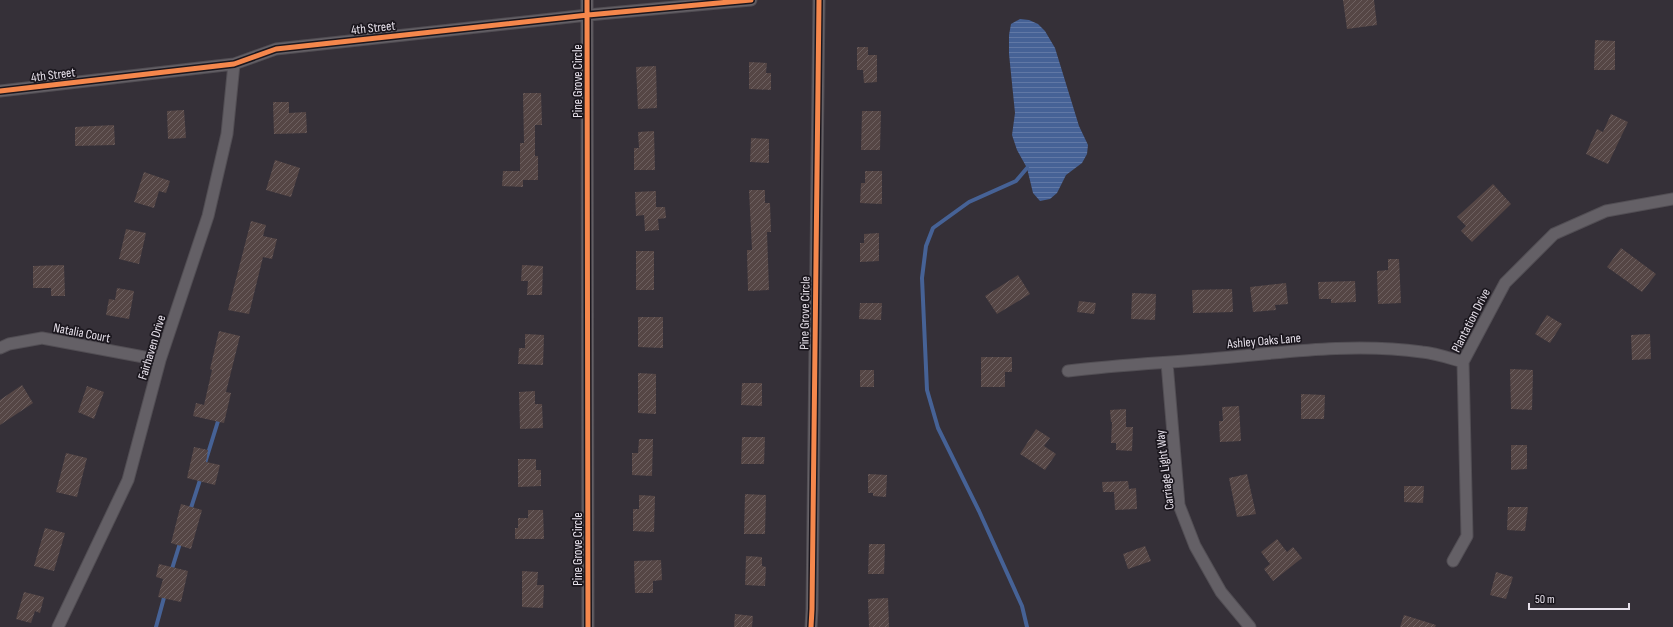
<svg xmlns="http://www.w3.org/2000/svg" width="1673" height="627" viewBox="0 0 1673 627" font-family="'Sofia Sans Condensed',sans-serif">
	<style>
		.water { fill: url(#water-rules) }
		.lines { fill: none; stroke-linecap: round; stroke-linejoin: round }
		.stream { stroke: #466296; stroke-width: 4 }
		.building { fill: url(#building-hatch) }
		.minor-casing { stroke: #524e54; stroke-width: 13 }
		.minor { stroke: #646066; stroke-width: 11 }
		.cycleway-casing { stroke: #1b171e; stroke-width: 8 }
		.cycleway { stroke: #f5874c; stroke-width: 5 }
		.labels { text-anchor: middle; stroke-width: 3.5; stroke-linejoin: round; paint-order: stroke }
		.street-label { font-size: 13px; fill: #e7e1eb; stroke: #1b171e }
	</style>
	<defs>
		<pattern id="water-rules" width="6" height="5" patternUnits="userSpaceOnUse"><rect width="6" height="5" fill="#466296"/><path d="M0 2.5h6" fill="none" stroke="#6178a5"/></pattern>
		<pattern id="building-hatch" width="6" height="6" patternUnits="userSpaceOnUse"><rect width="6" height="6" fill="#554645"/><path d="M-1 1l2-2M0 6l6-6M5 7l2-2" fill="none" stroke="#6d6060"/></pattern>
	</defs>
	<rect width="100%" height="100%" fill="#353038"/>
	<!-- water -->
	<path class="water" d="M1020,19l9,1 9,4 7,7 10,17 24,78 9,19 -1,9 -5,9 -16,12 -9,18 -7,6 -10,2 -7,-8 -6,-25 -10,-18 -5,-15 3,-22 -6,-59v-19l2,-11z"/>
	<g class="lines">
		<!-- stream -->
		<path class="stream" d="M1027,168l-11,13 -47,21 -36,26 -7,18 -4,32 5,112 11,38 41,83 43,95 5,21
			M205,463l14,-45
			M190,511l11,-34
			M171,572l10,-32
			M156,627l9,-33"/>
	</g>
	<!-- building -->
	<path class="building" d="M1343,0h31l3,25 -30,4z
		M1595,40l20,1v29h-21z
		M857,47h11v8h9v27l-13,1 -1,-13h-6z
		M749,62l18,1 -1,10h5v17l-22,-1z
		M656,66l1,42 -19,1 -2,-42z
		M523,93h18l1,32h-7v31h3v24h-15v7l-21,-1 1,-15h17v-28h4z
		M273,102h16v11l17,-1 1,21 -33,1z
		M184,110l2,28 -18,1 -1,-28z
		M862,111h19l-1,39h-19z
		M1611,114l17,8 -20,42 -22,-10 11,-25 6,3z
		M114,125l1,20 -40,1v-19z
		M654,131l1,39h-21v-22h5l-1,-16z
		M751,138l18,1v24l-19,-1z
		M275,160l25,8 -9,29 -25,-7z
		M865,171h17v33l-22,-1 1,-20h4z
		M144,172l26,9 -4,12 -7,-2 -5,17 -20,-6z
		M1493,184l18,20 -39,38 -11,-11 5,-5 -9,-9z
		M749,190h16v13h5l1,29h-4l2,58 -21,1 -1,-41h5z
		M656,191v16h9l1,11 -8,1 1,11 -14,1 -1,-16 -8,1 -1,-24z
		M251,221l15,4 -3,11 14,3 -5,20 -9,-2 -14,57 -21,-4z
		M126,229l20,4 -7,31 -20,-5z
		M879,233v28l-19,1v-19h4v-9z
		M1621,248l35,26 -14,18 -35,-25z
		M636,251h18v39h-18z
		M1388,259h11l2,44 -23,1 -1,-33 11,-1z
		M64,265l1,31h-14v-8h-18v-22z
		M522,265l21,1 -1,29h-15l1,-14h-7z
		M1018,275l12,19 -33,20 -12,-18z
		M1355,281l1,21 -25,1v-4h-12l-1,-17z
		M1286,283l2,21 -13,1 1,5 -23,2 -3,-25z
		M117,288l17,3 -5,28 -23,-4 3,-16 6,1z
		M1232,289l1,23 -40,1 -1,-23z
		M1132,293l24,1 -1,26 -24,-1z
		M1079,301l17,2 -2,11 -17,-2z
		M860,303h22l-1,17 -22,-1z
		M1547,315l15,9 -12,19 -15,-9z
		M638,317h25v31l-25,-1z
		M219,331l21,5 -14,56 5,1 -7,30 -31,-7 3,-13 8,2 8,-35 -2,-1z
		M525,334l19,1 -1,30 -25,-1 1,-16h6z
		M1650,334l1,25 -19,1 -1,-25z
		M981,357h31v15h-7v15h-24z
		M1510,369l23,1 -1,40 -21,-1z
		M860,370h14v17h-14z
		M638,373l18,1v40l-18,-1z
		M742,383h20v23l-21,-1z
		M22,385l11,18 -33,22v-25z
		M87,386l17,6 -10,27 -16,-7z
		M535,391v13h7l1,24 -23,1 -1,-37z
		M1301,394l24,1 -1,24h-23z
		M1239,406l2,35 -21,1 -1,-21h4l-1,-14z
		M1126,409v18h7l-1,24 -16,-1v-7h-5l1,-21h-1l-1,-12z
		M1036,429l14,9 -6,8 12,8 -11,16 -25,-16z
		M742,437h23l-1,27h-23z
		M639,439h14l-1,37 -20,-1v-22h6z
		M1511,445h16v24l-16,1z
		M194,447l14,3 -2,12 14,3 -5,20 -28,-7z
		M66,453l21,5 -10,39 -21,-5z
		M518,459h18v11h5v16l-23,1z
		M868,474l19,1 -1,22 -13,-1v-3h-5z
		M1247,474l9,40 -19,3 -8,-39z
		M1128,481l1,8 7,-1 1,21 -22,1 -1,-18h-11l-1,-10z
		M1404,486h20l-1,17 -19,-1z
		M745,494l21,1 -1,39h-21z
		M639,495l16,1 -1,36 -21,-1v-22h6z
		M181,504l21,6 -11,39 -20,-6z
		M1508,507h20l-3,24 -18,-1z
		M528,510h15l1,29h-29v-11h3v-10h10z
		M45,528l20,5 -11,38 -20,-5z
		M1277,539l10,13 6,-5 9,11 -29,23 -9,-12 6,-5 -9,-12z
		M869,544h16l-1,30h-16z
		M1145,546l6,15 -23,8 -5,-15z
		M746,556l16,1v9l4,1 -1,19 -20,-1z
		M661,560l1,20 -9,1v12h-18l-1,-32z
		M159,564l29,7 -7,31 -23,-5 5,-18 -7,-2z
		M522,571l16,1 -1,13h7l-1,23 -21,-1z
		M1496,572l17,5 -7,22 -16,-4z
		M24,592l20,5 -4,16 -5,-2 -4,12 -15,-4z
		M888,598l1,29h-20l-1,-28z
		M735,614l18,2 -1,11h-18z
		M1404,615l32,10 -1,2h-35z"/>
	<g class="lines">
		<!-- minor casing -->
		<g class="minor-casing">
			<path id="minor" d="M587,0l1,627
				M0,91l234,-27 42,-15 312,-34 163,-15
				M0,348l9,-4 33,-6 118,22
				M1167,363l12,142 16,41 26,46 29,35
				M1068,371c47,-6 94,-8 142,-12 70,-6 141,-17 212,-7 13,1 27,6 41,10
				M1453,561l14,-25 -4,-174 42,-79 49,-49 52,-23 67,-12
				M58,627l70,-147 32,-120 48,-144 19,-82 7,-70
				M811,627l1,-18 7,-609"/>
		</g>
		<!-- minor -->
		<use href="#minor" class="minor"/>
		<!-- cycleway casing -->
		<g class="cycleway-casing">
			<path id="cycleway" d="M587,0l1,627
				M0,91l234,-27 42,-15 312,-34 163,-15
				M811,627l1,-18 7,-609"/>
		</g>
		<!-- cycleway -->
		<use href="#cycleway" class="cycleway"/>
	</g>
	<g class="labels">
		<!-- street labels -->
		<g class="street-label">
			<text transform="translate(373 27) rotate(-6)" y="5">4th Street</text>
			<text transform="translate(53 74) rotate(-7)" y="5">4th Street</text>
			<text transform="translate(577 81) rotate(-90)" y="5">Pine Grove Circle</text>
			<text transform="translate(804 313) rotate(-89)" y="5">Pine Grove Circle</text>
			<text transform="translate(1470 320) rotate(-63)" y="5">Plantation Drive</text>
			<text transform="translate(82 332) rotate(11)" y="5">Natalia Court</text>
			<text transform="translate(1264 340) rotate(-5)" y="5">Ashley Oaks Lane</text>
			<text transform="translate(151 347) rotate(-73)" y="5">Fairhaven Drive</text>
			<text transform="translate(1164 470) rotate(-97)" y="5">Carriage Light Way</text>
			<text transform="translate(577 549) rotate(-90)" y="5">Pine Grove Circle</text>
		</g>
	</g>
	<!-- scale -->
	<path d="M1529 603v6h100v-6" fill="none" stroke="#e7e1eb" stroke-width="2"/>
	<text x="1535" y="603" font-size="12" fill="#e7e1eb" stroke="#1b171e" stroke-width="3" paint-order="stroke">50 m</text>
</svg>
